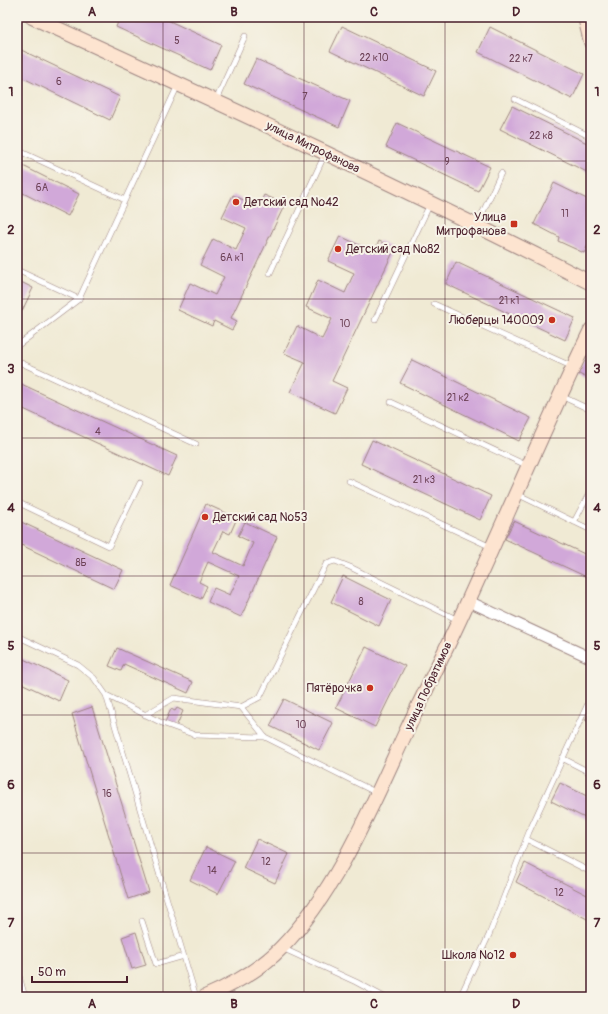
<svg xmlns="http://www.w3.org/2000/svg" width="608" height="1014" viewBox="0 0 608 1014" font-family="Pangolin,sans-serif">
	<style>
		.building { fill: #d1a8d9 }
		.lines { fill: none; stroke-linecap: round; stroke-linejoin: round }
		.lane-casing { stroke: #9d8480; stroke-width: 6 }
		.street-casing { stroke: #9d8480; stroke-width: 12 }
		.secondary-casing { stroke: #9d8480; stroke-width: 16 }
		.lane { stroke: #fff; stroke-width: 5 }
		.street { stroke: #fff; stroke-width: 10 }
		.secondary { stroke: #fde4d0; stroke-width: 14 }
		.grid { fill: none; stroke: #4a1f2b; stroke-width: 1; stroke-opacity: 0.55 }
		.poi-dot { fill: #c8321e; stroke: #f7f3e8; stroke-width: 1.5 }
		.labels { text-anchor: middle; stroke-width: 4; stroke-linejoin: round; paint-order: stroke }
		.number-label { font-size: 10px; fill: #6c4156 }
		.street-label { font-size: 12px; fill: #4a1f2b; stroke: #f7f3e8 }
		.poi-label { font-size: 12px; fill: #4a1f2b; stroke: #f7f3e8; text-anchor: end }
		.neatline { fill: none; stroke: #4a1f2b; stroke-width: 1.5 }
		.grid-label { font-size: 13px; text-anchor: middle; font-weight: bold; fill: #4a1f2b }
	</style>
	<rect width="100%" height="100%" fill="#f7f3e8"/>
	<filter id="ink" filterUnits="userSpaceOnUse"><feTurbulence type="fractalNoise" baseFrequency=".025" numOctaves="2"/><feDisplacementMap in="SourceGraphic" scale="8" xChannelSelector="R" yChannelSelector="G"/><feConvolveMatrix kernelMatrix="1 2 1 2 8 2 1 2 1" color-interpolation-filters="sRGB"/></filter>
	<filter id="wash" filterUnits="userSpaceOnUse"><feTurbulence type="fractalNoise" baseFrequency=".012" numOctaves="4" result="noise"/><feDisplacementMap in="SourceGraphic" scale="16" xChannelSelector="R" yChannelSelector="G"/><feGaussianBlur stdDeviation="0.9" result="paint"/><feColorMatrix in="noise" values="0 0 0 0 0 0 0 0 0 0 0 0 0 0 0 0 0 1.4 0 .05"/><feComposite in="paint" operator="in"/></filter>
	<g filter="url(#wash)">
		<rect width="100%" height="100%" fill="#f0ead4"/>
		<g id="blocks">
			<!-- building -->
			<path class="building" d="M120,17h41l60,28 -11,25 -94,-43z
				M342,26l94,45 -12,25 -94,-45z
				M490,27l94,47 -12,25 -94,-47z
				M17,48l103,49 -10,23 -93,-45z
				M256,59l94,42 -11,26 -95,-43z
				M512,106l79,39v29l-91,-45z
				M397,123l93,44 -12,24 -92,-44z
				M17,163l62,31 -11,22 -51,-26z
				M554,183l37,18v38l-7,14 -26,-12 1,-4 -25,-13z
				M233,195l25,12 6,-12 21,9 -54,114 6,3 -5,9 -18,-9 -2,5 -34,-16 12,-27 25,12 9,-18 -24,-12 13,-26 23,11 10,-22 -24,-11z
				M340,236l34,16 5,-11 16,7 -63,133 15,7 -12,25 -45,-21 15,-30 -21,-9 13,-27 25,13 10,-20 -26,-12 12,-27 27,13 9,-20 -26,-12z
				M456,262l119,56 -10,22 -119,-56z
				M17,280l16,8 -11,23 -5,-2z
				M586,356l5,3v21l-14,-7z
				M412,360l119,58 -12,23 -119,-58z
				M17,382l160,74 -9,20 -151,-70z
				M372,440l119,56 -11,24 -119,-56z
				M206,504l31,14 -7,16 -7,-3 -10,21 30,14 10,-23 -15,-7 7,-14 32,15 -36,80 -33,-15 6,-14 16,7 9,-19 -31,-14 -9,20 8,4 -6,13 -31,-14z
				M17,520l106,50 -9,19 -97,-46z
				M514,521l77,36v22l-86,-40z
				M343,576l48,24 -12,26 -48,-24z
				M366,647l39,19 -30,61 -39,-19z
				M117,648l76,34 -5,11 -64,-29 -3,7 -12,-5z
				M17,656l51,24 -9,21 -42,-20z
				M284,699l49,24 -14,27 -49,-24z
				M92,707l57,185 -21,7 -56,-185z
				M177,708l6,3 -7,16 -11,-5 6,-13 4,2z
				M591,709v14l-6,-3z
				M560,783l31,15v23l-40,-20z
				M257,839l32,15 -14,29 -32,-15z
				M206,847l29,14 -17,33 -28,-14z
				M525,863l66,34v24l-75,-39z
				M136,932l10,33 -14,4 -10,-32z"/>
		</g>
	</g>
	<g filter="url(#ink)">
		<use href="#blocks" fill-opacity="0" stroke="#9d8480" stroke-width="1"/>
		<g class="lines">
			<!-- lane casing -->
			<g class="lane-casing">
				<path id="lane" d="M515,99l76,38
					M216,100l29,-64
					M17,150l108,50
					M477,225l24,-52
					M17,270l62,29
					M270,273l55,-119
					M434,304l139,63
					M375,320l55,-116
					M17,346l62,-47 99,-214
					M17,361l179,83
					M561,396l30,14
					M391,402l137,64
					M349,481l142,66
					M517,494l74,36
					M17,502l92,44 31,-63
					M574,522l17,-32
					M17,636l61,29 16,13 12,17 90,302
					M106,695l56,28 33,12 70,2 -24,-30 -67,-9 -29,17
					M241,707l19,-10 66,-133 9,-3 15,6 108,53
					M265,737l112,56
					M562,758l29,15
					M526,839l65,33
					M142,921l14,43 28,-8
					M282,948l74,34 28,15
					M17,969l8,28
					M460,997l29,-62 40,-103 62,-135"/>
			</g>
			<!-- street casing -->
			<g class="street-casing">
				<path id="street" d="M468,601l123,57"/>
			</g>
			<!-- secondary casing -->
			<g class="secondary-casing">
				<path id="secondary" d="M32,17c188,86 375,172 559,266
					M585,17l6,25
					M205,997c27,-12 56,-28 76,-49 55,-56 91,-143 124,-214 21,-45 44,-90 64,-135 41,-90 79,-180 122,-269"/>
			</g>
			<!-- lane -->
			<use href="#lane" class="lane"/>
			<!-- street -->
			<use href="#street" class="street"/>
			<!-- secondary -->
			<use href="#secondary" class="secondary"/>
		</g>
	</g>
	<!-- grid -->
	<path class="grid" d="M163,17v980M304,17v980M445,17v980M17,161h574M17,299h574M17,438h574M17,576h574M17,715h574M17,853h574"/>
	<!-- markers -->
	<g class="poi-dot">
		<circle cx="236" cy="202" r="4"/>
		<rect x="510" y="220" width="8" height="8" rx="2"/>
		<circle cx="338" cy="249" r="4"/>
		<circle cx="552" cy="320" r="4"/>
		<circle cx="205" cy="517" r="4"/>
		<circle cx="370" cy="688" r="4"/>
		<circle cx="513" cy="955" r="4"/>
	</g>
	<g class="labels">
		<!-- number labels -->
		<g class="number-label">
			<text x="177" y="44">5</text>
			<text x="374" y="61">22 к10</text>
			<text x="521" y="62">22 к7</text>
			<text x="59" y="85">6</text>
			<text x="305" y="100">7</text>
			<text x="541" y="139">22 к8</text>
			<text x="447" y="165">9</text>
			<text x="42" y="191">6А</text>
			<text x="565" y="217">11</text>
			<text x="232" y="261">6А к1</text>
			<text x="509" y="304">21 к1</text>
			<text x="345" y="327">10</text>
			<text x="458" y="401">21 к2</text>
			<text x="98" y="435">4</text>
			<text x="424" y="483">21 к3</text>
			<text x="81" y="566">8Б</text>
			<text x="361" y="605">8</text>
			<text x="301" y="728">10</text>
			<text x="107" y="797">16</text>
			<text x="266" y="865">12</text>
			<text x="212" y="874">14</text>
			<text x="559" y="896">12</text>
		</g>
		<!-- street labels -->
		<g class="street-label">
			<text transform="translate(313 147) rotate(26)" y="4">улица Митрофанова</text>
			<text transform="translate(428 686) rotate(-65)" y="4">улица Побратимов</text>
		</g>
		<!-- poi labels -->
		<g class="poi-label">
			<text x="244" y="206" text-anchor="start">Детский сад №42</text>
			<text x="506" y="221">Улица<tspan x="506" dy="14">Митрофанова</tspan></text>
			<text x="346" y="253" text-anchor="start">Детский сад №82</text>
			<text x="544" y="324">Люберцы 140009</text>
			<text x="213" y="521" text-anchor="start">Детский сад №53</text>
			<text x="362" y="692">Пятёрочка</text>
			<text x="505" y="959">Школа №12</text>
		</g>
	</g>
	<!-- margin -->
	<rect width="608" height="1014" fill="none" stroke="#f7f3e8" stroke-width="44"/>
	<!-- scale -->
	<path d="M32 976v6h95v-6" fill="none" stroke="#4a1f2b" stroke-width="2"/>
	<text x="38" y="976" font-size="12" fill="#4a1f2b" stroke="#f7f3e8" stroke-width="3" paint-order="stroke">50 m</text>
	<rect x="22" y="22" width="564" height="970" class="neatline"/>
	<g class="grid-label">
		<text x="92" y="16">A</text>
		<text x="234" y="16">B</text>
		<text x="374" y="16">C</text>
		<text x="516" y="16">D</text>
		<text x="11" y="96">1</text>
		<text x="597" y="96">1</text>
		<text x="11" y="234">2</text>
		<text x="597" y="234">2</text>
		<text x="11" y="373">3</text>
		<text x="597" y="373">3</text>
		<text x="11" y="512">4</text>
		<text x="597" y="512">4</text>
		<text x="11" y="650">5</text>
		<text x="597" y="650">5</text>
		<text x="11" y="789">6</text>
		<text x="597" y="789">6</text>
		<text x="11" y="927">7</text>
		<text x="597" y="927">7</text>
		<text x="92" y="1008">A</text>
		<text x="234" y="1008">B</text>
		<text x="374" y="1008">C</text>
		<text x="516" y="1008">D</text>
	</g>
</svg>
